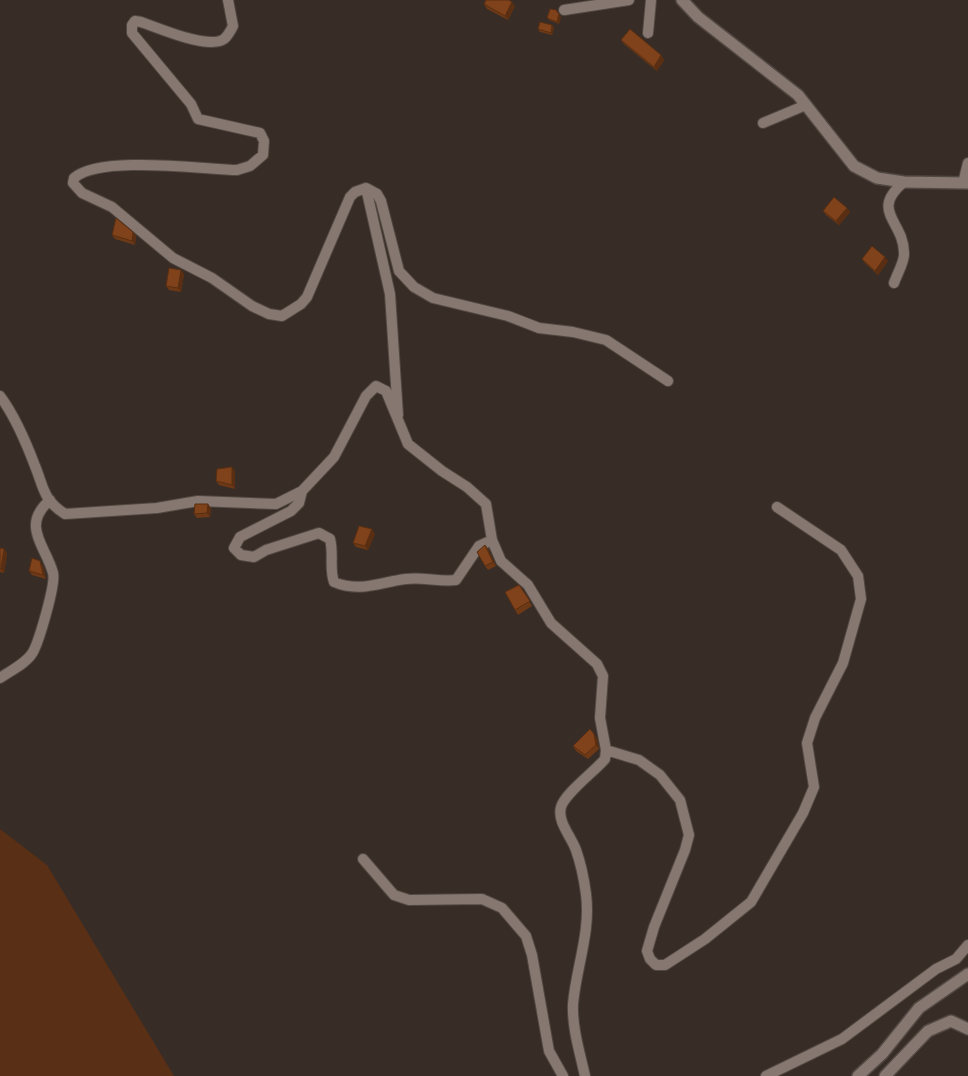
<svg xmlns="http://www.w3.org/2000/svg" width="968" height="1076" viewBox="0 0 968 1076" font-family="'Archivo Narrow',sans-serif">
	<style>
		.green { fill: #592f15 }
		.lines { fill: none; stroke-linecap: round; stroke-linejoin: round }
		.minor-casing { stroke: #524843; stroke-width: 12 }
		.tertiary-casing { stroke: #524843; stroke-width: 14 }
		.minor { stroke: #867871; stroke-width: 10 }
		.tertiary { stroke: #867871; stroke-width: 11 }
		.wall { fill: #6d3916 }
		.shaded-wall { fill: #592e12 }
		.building { fill: #7f421a; stroke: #592e12 }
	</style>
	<rect width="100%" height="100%" fill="#382c26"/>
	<!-- green -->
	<path class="green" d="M0,829l47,36 127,211h-174z"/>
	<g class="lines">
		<!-- minor casing -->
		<g class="minor-casing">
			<path id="minor" d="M228,0l5,26c-2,4 -5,10 -9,13 -16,11 -65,-11 -83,-17l-6,-1 -3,4v8l59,71 7,15 62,14 4,8 -1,14 -13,11 -13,4c-36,-1 -137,-15 -163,8l-1,5 9,10 30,14 61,51 39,20 40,28 17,8 13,2 19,-12 6,-7 43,-100 5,-5 11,-4 11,6 4,7 18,70 15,16 19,11 75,18 31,12 34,4 33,8 62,41
				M564,10l65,-10
				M648,33l3,-33
				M763,123l43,-18
				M963,183l5,-20
				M366,188l24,106 8,121
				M894,283c3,-9 11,-22 10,-30 0,-32 -35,-42 0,-71
				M0,396c15,20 26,46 35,70 9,22 8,34 30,48l92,-6 41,-7 78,3 26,-13 32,-34 32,-61 10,-10 10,5 22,53 34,27 25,16 19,17 6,36 9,21 27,24 23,38 46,41 6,12 -3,42 6,32 -1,9c-11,13 -40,34 -44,48 -4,15 10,29 15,43 5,14 8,29 10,44 5,38 -10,74 -13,110 -1,24 7,49 12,72
				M302,491l-3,12 -8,8 -51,26 -6,11 7,7 13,2 12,-7 53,-17 11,6c4,15 -1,30 4,43 26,11 46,0 72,-3 17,-2 34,3 50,1l23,-34 13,-6
				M0,678c10,-7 27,-15 33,-26 6,-11 23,-68 20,-79 -7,-27 -33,-47 -3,-73
				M606,750l33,10 21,15 20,25 9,35 -4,15 -31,77 -7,24 3,8 6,6h9l40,-26 46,-37 52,-89 11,-26 -7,-44 8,-25 28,-55 18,-64 -3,-23 -17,-26 -64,-43
				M363,859l31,36 15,5 73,-1 20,9 24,28 6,19 17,96 14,25
				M766,1076l76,-37 94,-70 20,-10 12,-14"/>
		</g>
		<!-- tertiary casing -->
		<g class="tertiary-casing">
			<path id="tertiary" d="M682,0l16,17 100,78 56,71 23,12 27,4 64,1
				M858,1076l24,-22 37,-46 49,-34
				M885,1076l43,-45 23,-10 17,8"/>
		</g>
		<!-- minor -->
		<use href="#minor" class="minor"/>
		<!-- tertiary -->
		<use href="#tertiary" class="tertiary"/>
	</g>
	<!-- wall -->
	<path class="wall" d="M484,4l31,2 -7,14 -21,-11z
		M561,16l-2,8 -10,-4 -2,-2z
		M554,27l-2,8 -12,-3 -2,-3z
		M621,40l40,15 3,5 -7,11 -33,-27z
		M847,208l3,4 -11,13 -13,-10 -3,-4z
		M133,232l3,4 -1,9 -20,-6 -3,-4z
		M862,259l26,2 -10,14 -13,-12z
		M181,270l3,4 -3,18 -12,-2 -3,-4z
		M235,471v18l-16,-4 -3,-4z
		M211,508l-1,9 -13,1 -3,-4z
		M375,534l-7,16 -12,-3 -3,-4z
		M485,545l3,4 8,17 -8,4 -3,-4z
		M0,548l4,1 3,4 -3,20 -4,-1z
		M43,566l3,13 -14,-4 -3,-4z
		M519,585l13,21 -14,9 -3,-5z
		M597,738l2,11 -11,10 -12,-8 -3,-5z"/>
	<!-- shaded-wall -->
	<path class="shaded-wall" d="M512,2l3,4 -7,14 -3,-4z
		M559,14l2,2 -2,8 -2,-2z
		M552,25l2,2 -2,8 -1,-2z
		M661,55l3,5 -7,11 -3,-4z
		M847,208l3,4 -11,13 -3,-4z
		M133,232l3,4 -1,9 -3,-4z
		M885,257l3,4 -10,14 -3,-4z
		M181,270l3,4 -3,18 -3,-4z
		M232,467l3,4v18l-3,-4z
		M208,504l3,4 -1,9 -3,-4z
		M372,529l3,5 -7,16 -3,-4z
		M485,545l3,4 8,17 -3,-4z
		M4,549l3,4 -3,20 -3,-4z
		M40,561l3,5 3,13 -3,-4z
		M594,734l3,4 2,11 -3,-4z"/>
	<!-- building -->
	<path class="building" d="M486,0h23l3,2 -7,14 -21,-12z
		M550,9l6,1 3,4 -2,8 -10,-4z
		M540,22l12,3 -1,8 -13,-4z
		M630,29l31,26 -7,12 -33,-27z
		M834,197l13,11 -11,13 -13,-10z
		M116,218l17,14 -1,9 -20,-6z
		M872,246l13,11 -10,14 -13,-12z
		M169,268l12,2 -3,18 -12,-2z
		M232,467v18l-16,-4 1,-12z
		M195,504h13l-1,9 -13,1z
		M359,526l13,3 -7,17 -12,-3z
		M485,545l8,17 -8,4 -8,-14z
		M0,548l4,1 -3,20h-1z
		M32,558l8,3 3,14 -14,-4z
		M519,585l11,16 -15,9 -10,-18z
		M590,729l4,5 2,11 -11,10 -12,-9z"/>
</svg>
